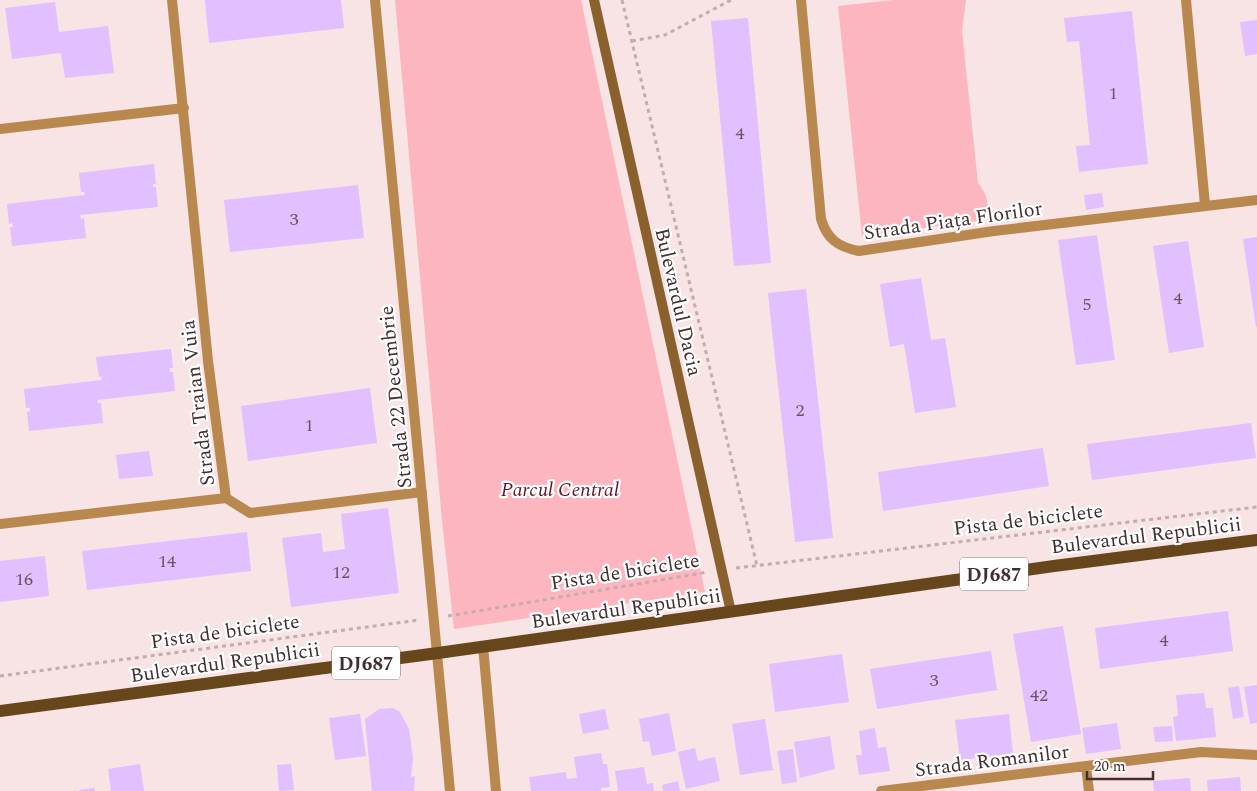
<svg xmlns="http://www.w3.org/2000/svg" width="1257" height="791" viewBox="0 0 1257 791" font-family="Spectral,serif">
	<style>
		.green { fill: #fdb6c0 }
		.building { fill: #e2bffe }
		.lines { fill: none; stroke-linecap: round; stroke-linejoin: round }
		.path { stroke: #c1acaf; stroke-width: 3; stroke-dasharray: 4 4; stroke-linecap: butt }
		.street { stroke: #b9884e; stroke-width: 10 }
		.secondary { stroke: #8a602c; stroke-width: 10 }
		.primary { stroke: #67461c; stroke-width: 12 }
		.labels { text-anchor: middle; stroke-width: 4.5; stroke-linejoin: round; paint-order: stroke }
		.number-label { font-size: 18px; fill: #6b5365 }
		.shield { fill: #fff; stroke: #7b6d70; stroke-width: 1 }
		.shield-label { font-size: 19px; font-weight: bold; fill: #432f32 }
		.street-label { font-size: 20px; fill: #432f32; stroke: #fff }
		.park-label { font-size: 20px; font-style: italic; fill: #63152a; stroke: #fff }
	</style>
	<rect width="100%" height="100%" fill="#f8e3e5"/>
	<!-- green -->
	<path class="green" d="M395,0h186l124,592 -251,37 -12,-108z
		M893,0h73l-4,31 16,152c9,10 12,24 8,37l-124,16 -24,-230z"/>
	<!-- building -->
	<path class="building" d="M205,0h136l3,28 -135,15z
		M55,2l4,30 49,-6 6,47 -49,5 -4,-25 -49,6 -7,-51z
		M1132,11l16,153 -69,8 -3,-26 14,-1 -11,-104 -12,1 -3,-24z
		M748,18l23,245 -37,3 -23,-245z
		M1257,20v34l-12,2 -5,-34z
		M154,164l2,20h-3v3h3l2,20 -78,8 1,4 3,-1 2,20 -74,8 -2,-19h3l-1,-4 -3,1 -2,-20 78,-9 -1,-3h-3l-2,-19z
		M358,185l6,53 -134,14 -6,-52z
		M1102,193l2,14 -18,3 -2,-15z
		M1097,235l18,125 -39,5 -18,-125z
		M1257,237v90h-1l-13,-88z
		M1188,241l16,106 -35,6 -16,-107z
		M921,278l10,62 14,-2 11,69 -41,6 -11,-69 -14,3 -10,-63z
		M806,289l27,249 -38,4 -27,-249z
		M171,349l2,19h-3v4h3l2,19 -77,9v3h3l2,20 -74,8 -2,-19 3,-1v-3h-4l-2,-19 78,-9 -1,-3h-2l-3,-20z
		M370,388l7,55 -129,18 -7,-55z
		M1251,423l5,35 -164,22 -5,-36z
		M1043,448l6,38 -166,25 -5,-39z
		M149,451l4,25 -34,3 -3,-24z
		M388,508l11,85 -108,14 -9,-69 39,-5 2,19 22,-3 -4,-35z
		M247,532l4,39 -164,19 -5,-39z
		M45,556l4,40 -49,6v-41z
		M1228,611l5,40 -133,18 -5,-41z
		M1063,626l18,108 -50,8 -18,-108z
		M991,651l6,39 -120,19 -7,-40z
		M842,654l7,48 -74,10 -6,-48z
		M1257,685v38l-7,1 -6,-37z
		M1239,686l5,31 -11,2 -5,-31z
		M1204,693l2,15h7l3,29 -40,4 -3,-24 5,-1 -2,-21z
		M393,708l7,4 9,17 4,29 -2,19 4,-1 -1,15h-42l-7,-72 14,-10z
		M605,709l4,20 -26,5 -4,-20z
		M669,713l7,38 -24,5 -3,-15 -6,1 -4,-23z
		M360,714l6,42 -31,4 -6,-42z
		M1009,714l4,40 -53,6 -5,-40z
		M765,719l8,51 -33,5 -8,-51z
		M1117,723l4,26 -35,5 -4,-26z
		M1172,726l1,15 -18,1 -2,-15z
		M875,728l3,20 8,-1 4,24 -31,4 -3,-20h6l-3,-24z
		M830,736l5,33 -35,9 -6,-36z
		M695,748l3,13 17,-4 5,24 -34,8 -8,-37z
		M793,749l4,33 -15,2 -5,-33z
		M601,753l2,11h4l3,23 -9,1v3h-70l-2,-14 37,-5 1,7 10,-1 -3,-21z
		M140,764l4,27h-33l-3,-22z
		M291,764l3,26 -15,1 -2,-26z
		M644,767l3,17 6,-1 1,8h-36l-3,-20z
		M1240,777l1,14h-33l-1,-11z
		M1190,778l1,13h-37l-1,-10z
		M678,781l2,10h-17l-1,-6z
		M94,788l1,3h-16v-1z"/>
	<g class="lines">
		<!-- path -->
		<path class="path" d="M622,0l135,566
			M632,41l33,-6 66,-35
			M736,568l521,-61
			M448,616l260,-44
			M0,676l419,-56"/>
		<!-- street -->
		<path class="street" d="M172,0l36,361 18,137
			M375,0l75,791
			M801,0l20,219c6,20 17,28 38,32l135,-20 263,-31
			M1186,0l19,205
			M0,129l184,-21
			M226,498l24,15 172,-21
			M0,524l226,-26
			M483,646l13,145
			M1086,766l3,25
			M881,791l320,-39 56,3"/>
		<!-- secondary -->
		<path class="secondary" d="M594,0l137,612"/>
		<!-- primary -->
		<path class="primary" d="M0,711l438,-58 616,-87 203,-26"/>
	</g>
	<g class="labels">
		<!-- number labels -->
		<g class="number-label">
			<text x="1113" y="99">1</text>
			<text x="740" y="139">4</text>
			<text x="294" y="225">3</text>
			<text x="1178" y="304">4</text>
			<text x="1087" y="310">5</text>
			<text x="800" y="416">2</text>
			<text x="309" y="431">1</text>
			<text x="167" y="567">14</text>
			<text x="341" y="578">12</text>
			<text x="24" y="585">16</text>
			<text x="1164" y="646">4</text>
			<text x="934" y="686">3</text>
			<text x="1039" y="701">42</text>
		</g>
		<!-- shield labels -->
		<g class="shield">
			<rect x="960" y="557.5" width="68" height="33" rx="4"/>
			<rect x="332" y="646.5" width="68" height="33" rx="4"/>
		</g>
		<g class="shield-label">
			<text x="994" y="581">DJ687</text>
			<text x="366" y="670">DJ687</text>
		</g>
		<!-- street labels -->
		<g class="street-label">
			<text transform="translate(953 220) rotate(-8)" y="7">Strada Piața Florilor</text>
			<text transform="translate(679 302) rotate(77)" y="7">Bulevardul Dacia</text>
			<text transform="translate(395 397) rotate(-96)" y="7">Strada 22 Decembrie</text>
			<text transform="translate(197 403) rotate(-97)" y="7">Strada Traian Vuia</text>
			<text transform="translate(1028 519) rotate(-7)" y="7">Pista de biciclete</text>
			<text transform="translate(1146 535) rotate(-7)" y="7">Bulevardul Republicii</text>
			<text transform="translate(625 571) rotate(-9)" y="7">Pista de biciclete</text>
			<text transform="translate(626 608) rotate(-8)" y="7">Bulevardul Republicii</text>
			<text transform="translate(225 631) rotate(-8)" y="7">Pista de biciclete</text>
			<text transform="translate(225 662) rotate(-8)" y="7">Bulevardul Republicii</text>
			<text transform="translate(992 760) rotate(-7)" y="7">Strada Romanilor</text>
		</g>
		<!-- park labels -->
		<g class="park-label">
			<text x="560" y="496">Parcul Central</text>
		</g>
	</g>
	<!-- scale -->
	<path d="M1087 771v8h66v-8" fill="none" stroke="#432f32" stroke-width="2.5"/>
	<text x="1094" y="771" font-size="15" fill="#432f32" stroke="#ffffff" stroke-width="4" paint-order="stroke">20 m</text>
</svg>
